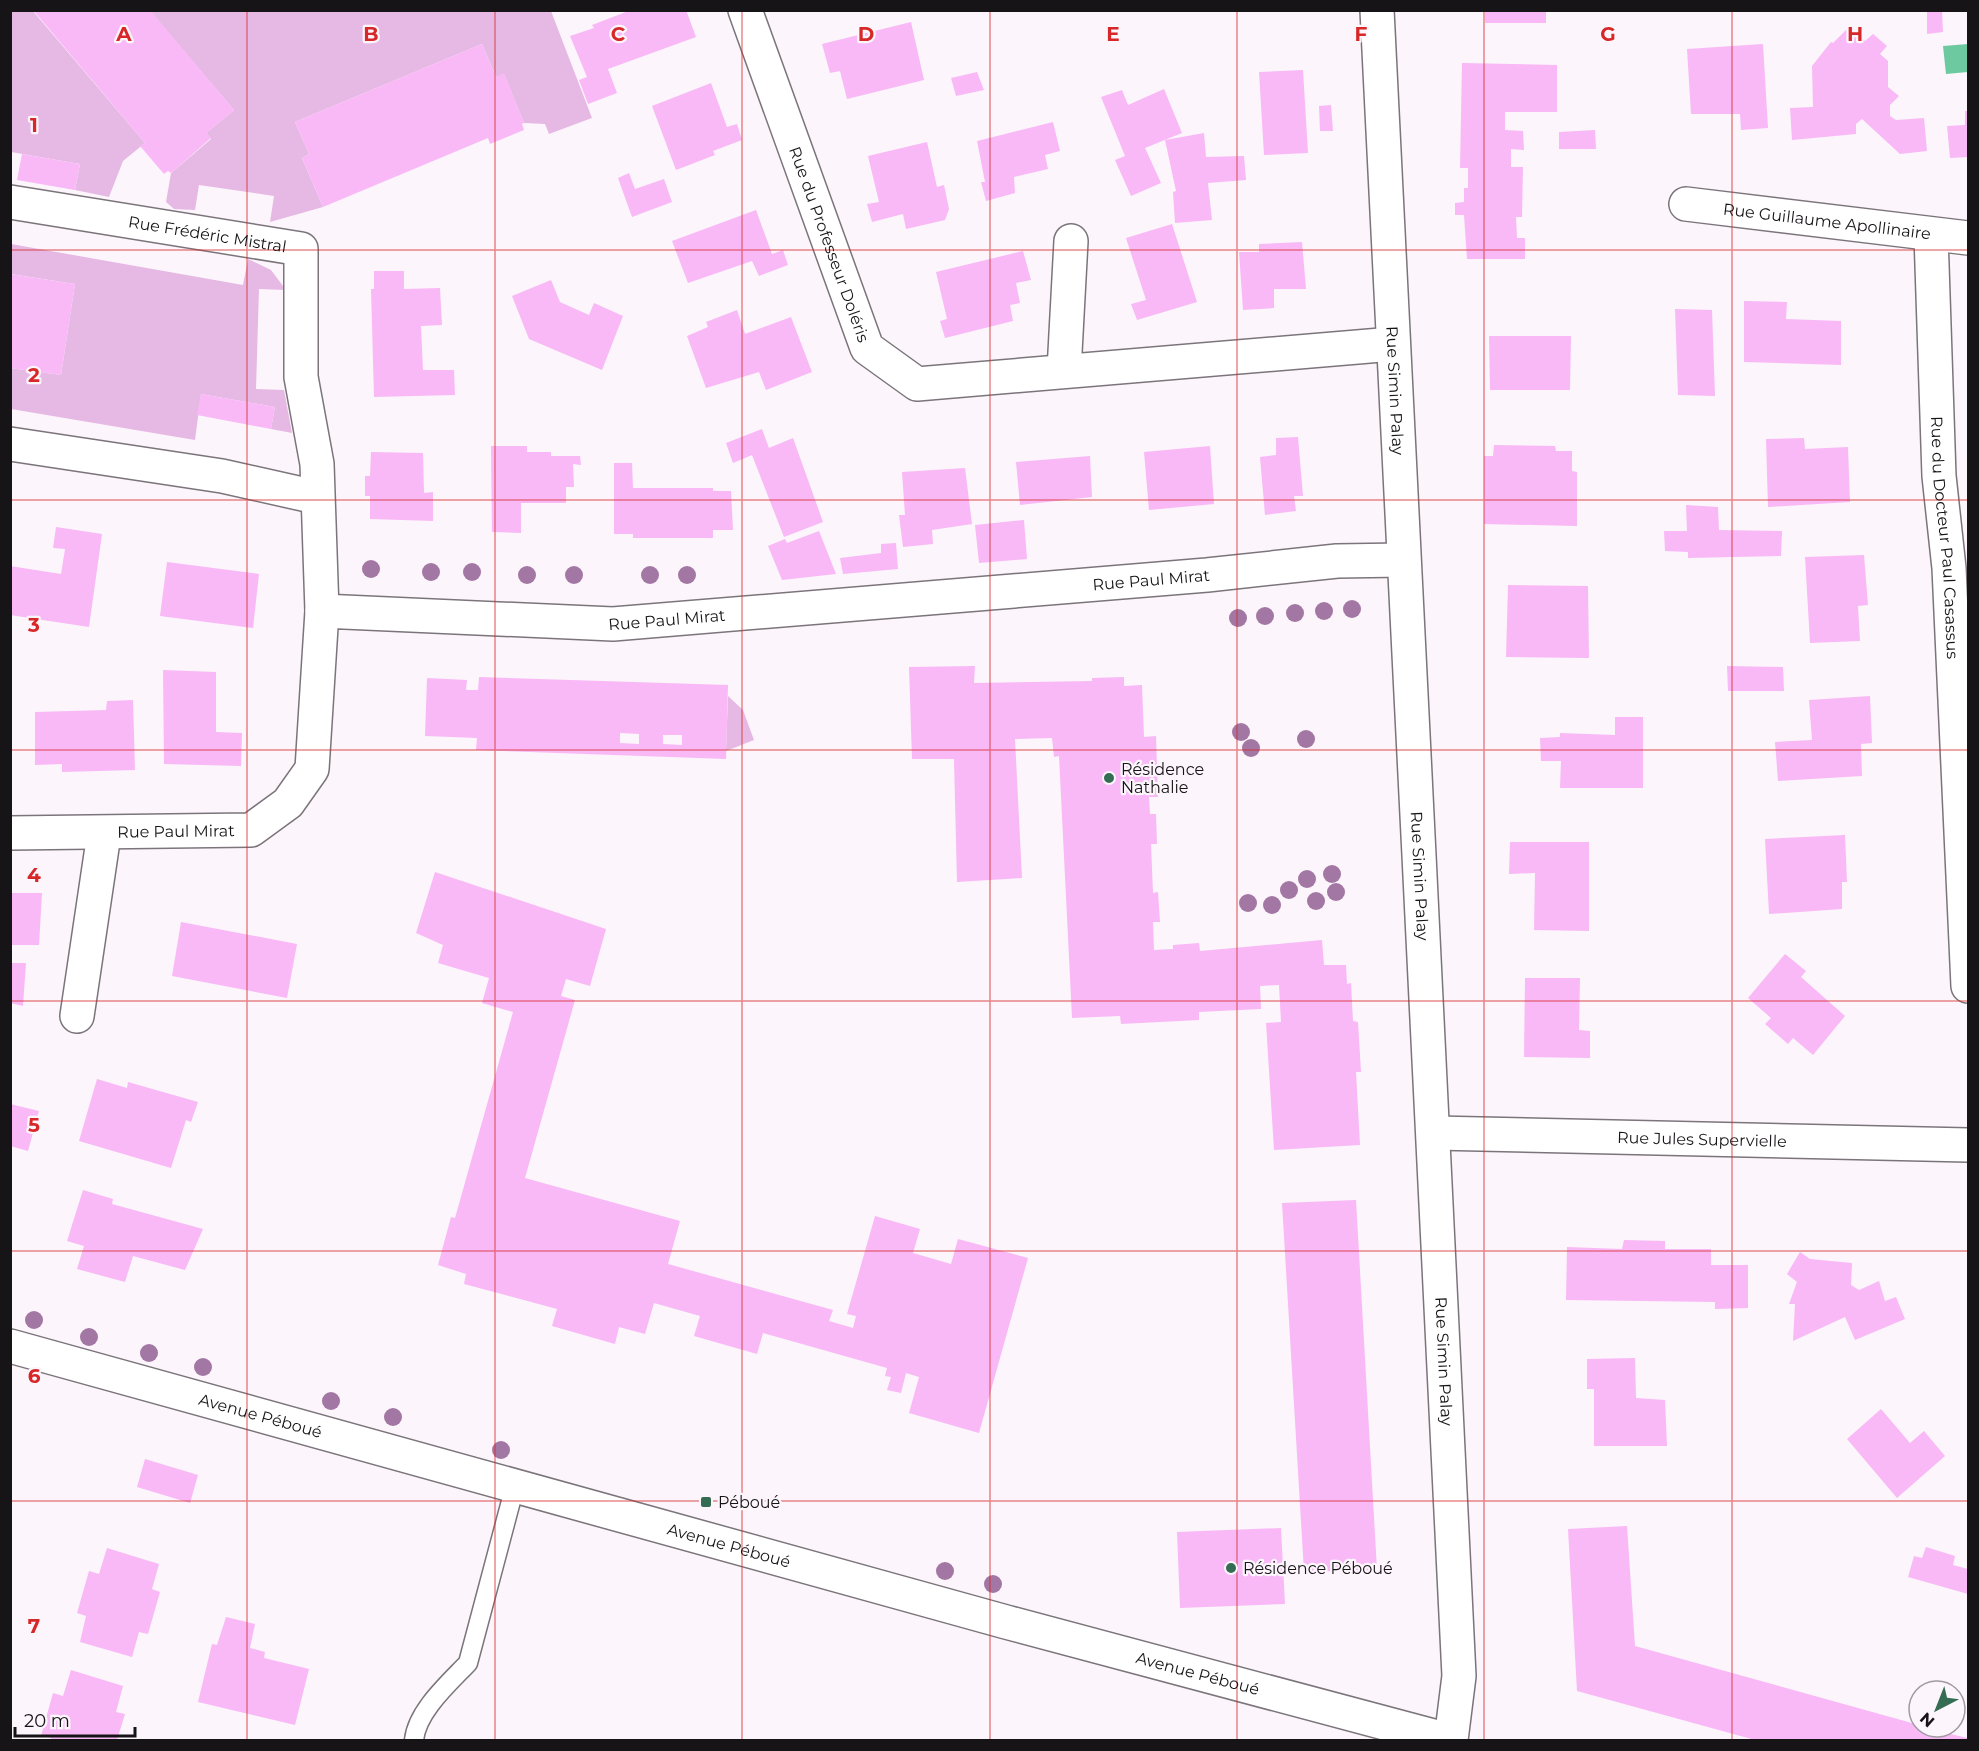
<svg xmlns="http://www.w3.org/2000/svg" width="1979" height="1751" viewBox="0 0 1979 1751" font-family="Montserrat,sans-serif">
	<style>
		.green { fill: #e6b9e4 }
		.water { fill: #6dc9a0 }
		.building { fill: #f8b9f6; fill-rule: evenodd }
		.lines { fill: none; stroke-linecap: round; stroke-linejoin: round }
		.service-casing { stroke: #7b757b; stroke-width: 21 }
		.minor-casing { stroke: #7b757b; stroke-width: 36 }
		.tertiary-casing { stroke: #7b757b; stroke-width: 36 }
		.service { stroke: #fff; stroke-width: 18 }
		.minor { stroke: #fff; stroke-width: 33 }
		.tertiary { stroke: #fff; stroke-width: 33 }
		.tree { fill: #a377a3 }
		.grid { fill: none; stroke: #d62828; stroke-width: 1.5; stroke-opacity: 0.55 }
		.poi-dot { fill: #346c54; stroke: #fcf5fb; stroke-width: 2 }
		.labels { text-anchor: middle; stroke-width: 4.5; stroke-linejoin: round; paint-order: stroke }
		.street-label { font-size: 16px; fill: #171417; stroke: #fcf5fb }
		.poi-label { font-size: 16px; fill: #171417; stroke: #fcf5fb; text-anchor: start }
		.grid-label { font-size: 20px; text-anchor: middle; font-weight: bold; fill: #d62828; stroke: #fcf5fb; stroke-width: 4.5; stroke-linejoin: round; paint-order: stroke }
	</style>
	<rect width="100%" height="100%" fill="#fcf5fb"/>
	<!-- green -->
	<path class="green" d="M10,11h23l112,132 -22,18 -14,36 -34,-7 5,-26 -69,-12z
		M150,11h401l41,107 -43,16 -4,-10 -21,-1 -20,-49 -8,3 -14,-33 -187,78 14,32 -7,4 21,49 -53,15 4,-26 -75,-11 -4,25 -21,-1 -8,-7 5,-29 40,-34 -5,-6 28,-23z
		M11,244l232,41 5,-26 23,11 15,20 -27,-1 -3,100 28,1 8,43 -21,-4 4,-22 -74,-13 -6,46 -184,-31 -1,-41 51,7 14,-91 -64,-10z
		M728,696l15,14 11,30 -28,11z"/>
	<!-- water -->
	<path class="water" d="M1968,44v28l-22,2 -3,-28z"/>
	<!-- building -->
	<path class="building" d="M33,10h117l84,100 -28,23 5,5 -40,35 -3,-2 -4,3 -24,-28 5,-3z
		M631,10h55l10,27 -88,32 9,24 -29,11 -9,-24 8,-3 -17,-41 24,-8 -2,-3z
		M1485,10h61v13h-61z
		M1930,10h12l1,22 -16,2v-23z
		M911,22l13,58 -77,19 -7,-28 -10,2 -8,-29z
		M1849,27l16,14 8,-7 14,12 -7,8 8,7v26l11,9 -9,9v11l6,4 28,-2 3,33 -27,3 -38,-35 -6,5v10l-64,6 -2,-32 23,-1 -1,-41 19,-24 2,1z
		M482,44l14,33 8,-4 20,50 -2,1 2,6 -34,14 -2,-6 -165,69 -21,-49 7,-4 -14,-32z
		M1763,44l5,84 -27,2 -1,-16h-49l-4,-65z
		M1462,63l95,2v47h-52v18l18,1 1,19 -13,-1v18h12l-1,50h-6l1,21h8v21h-58l-3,-44h-9v-12l9,-1v-14h4v-20h-8z
		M1303,70l5,83 -44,2 -5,-83z
		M977,72l7,18 -28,6 -5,-18z
		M711,83l16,44 10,-3 5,16 -29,11 2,4 -39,15 -24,-64z
		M1164,89l18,44 -37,15 16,35 -30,13 -16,-36 10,-4 -24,-59 21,-7 6,15z
		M1331,105l2,26h-13l-1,-25z
		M1965,111h3v46l-18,1 -3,-32 18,-1z
		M1053,122l7,29 -15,4 3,14 -34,8 1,16 -29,8 -5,-19h4l-8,-41z
		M1595,130l1,19h-37v-17z
		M1204,133l2,24 38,-1 2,24 -38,3 4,37 -37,3 -2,-31 3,-1 -11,-51z
		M927,142l10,45 7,-2 5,24 -4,11 -39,9 -3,-15 -31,8 -5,-18 12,-2 -11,-46z
		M22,154l58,10 -5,26 -58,-10z
		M629,173l6,16 29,-10 8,23 -40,15 -14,-39z
		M756,210l16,44 11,-4 5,15 -29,11 -7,-15 -64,22 -16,-42z
		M1172,224l25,78 -60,18 -6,-16 15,-4 -20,-62z
		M1302,242l4,47h-32v19l-31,2 -4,-58h20v-8z
		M1023,251l8,29 -15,3 4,20 -10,2 3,16 -68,17 -5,-17 7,-2 -11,-47z
		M374,271h30v18l36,-1 2,37 -21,1 2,44h31l1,25 -81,2 -3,-108h3z
		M10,274l65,10 -14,91 -51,-7z
		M551,280l9,22 29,13 5,-12 29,13 -21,54 -73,-31 -17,-43z
		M1744,301l43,1 -1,17 55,2v44l-97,-3z
		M1675,309l37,1 3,86 -37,-1z
		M737,310l8,24 46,-17 21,55 -46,18 -7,-18 -53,16 -19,-52 21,-9 -2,-5z
		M1489,336h82l-1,54h-80z
		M201,394l74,13 -4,22 -74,-14z
		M762,429l7,19 24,-10 30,84 -39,15 -32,-82 -19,8 -7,-20z
		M1298,437l5,59h-9l2,15 -31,4 -5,-58 16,-2v-17z
		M1804,438l1,11 43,-2 2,55 -82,5 -2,-68z
		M1494,445l61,1 1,5h16v20l5,1v54l-93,-2v-68h9z
		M491,446h36v6h24v4h29l1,9 -8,-1 1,23h-8v16h-45v30l-29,-1z
		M1210,446l4,58 -65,6 -5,-58z
		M371,452l52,1 1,40 9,-1v29l-63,-2v-23h-5v-20h5z
		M1090,456l2,41 -72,8 -4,-43z
		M614,463h18l1,25h80v3h18l2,39h-20v8h-80v-4h-19z
		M965,468l7,56 -40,6 1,14 -30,3 -4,-32h6l-3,-43z
		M1686,505l32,2 1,23 63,1 -1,25 -93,2v-6l-23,-1 -1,-20h23z
		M1024,520l3,39 -48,4 -4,-38z
		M56,527l46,7 -13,93 -79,-12v-49l51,8 4,-25 -12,-1z
		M819,531l17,43 -54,6 -14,-34 17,-7 2,4z
		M896,543l2,26 -55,5 -3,-16 41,-5v-9z
		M1864,555l4,50 -10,1 2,35 -50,2 -5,-86z
		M167,562l92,12 -6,54 -93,-12z
		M1508,585l80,1 1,72 -83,-1z
		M975,666l-1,17 118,-2v-3l32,-1v9l18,-1 2,52 12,-1 2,61h-9l1,17h6l1,30h-6l2,49 5,-1 2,30h-7l1,28 19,-1v-4l26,-2 1,8 122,-11 2,25h22l1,19 4,-1 2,38 5,1 3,50h-5l4,73 -86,5 -8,-127 15,-1 -2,-37 -19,1 1,23 -62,3v8l-78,4 -1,-8 -48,2 -13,-262 -5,1 -2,-19 -37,1 7,139 -65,4 -3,-123h-42l-3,-92z
		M1727,666l56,1 1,24h-56z
		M163,670l53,2v60l26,1 -1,33 -77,-2z
		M479,677l249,8 -2,74 -250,-9 1,-12 -52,-2 2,-58 40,2 -1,10h12zM620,733l19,1v10l-19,-1zM663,735h19v10l-19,-1z
		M1870,696l2,47 -11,1 1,32 -84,5 -3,-39 37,-2 -3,-40z
		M133,700l2,70 -73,2v-8l-27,1v-53l71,-2 1,-9z
		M1615,717h28v71h-83l1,-27h-20l-1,-23 20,-1v-4l55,2z
		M1845,835l2,47h-5v27l-73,5 -4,-75z
		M1510,842h79v89l-55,-1 1,-57 -26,1z
		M435,872l171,57 -16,57 -24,-7 -5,17 14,4 -50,178 155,43 -12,43 165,46 -4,11 24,7 3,-12 -9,-2 28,-98 45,13 -7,24 38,11 7,-25 70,19 -49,175 -70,-20 10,-36 -13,-4 -5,20 -14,-3 4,-13 -6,-1 2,-8 -124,-35 -6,21 -63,-18 6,-20 -46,-13 -9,31 -26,-7 -4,17 -63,-18 5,-17 -93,-25 2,-10 -28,-9 13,-48 4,1 58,-206 -31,-9 7,-25 -51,-15 5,-18 -27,-12z
		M10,893h32l-3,52h-29z
		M181,922l116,22 -10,54 -115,-22z
		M1785,954l21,17 -5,6 44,39 -32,39 -20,-17 -5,6 -23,-20 6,-6 -23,-20z
		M10,963h16l-3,43 -13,-3z
		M1525,978h55l-1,52 11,1v27l-66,-1z
		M97,1079l30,9 1,-6 70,20 -7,20 -5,-2 -15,48 -92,-27z
		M10,1104l29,7 -11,40 -18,-5z
		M83,1190l30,9 -1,5 91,25 -18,41 -52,-14 -8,26 -48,-13 7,-23 -17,-5z
		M1356,1200l21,370 -73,2 -22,-369z
		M1624,1240l41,1v8h46v16h37v43l-33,1v-7l-149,-2 1,-53 55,2z
		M1800,1252l10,7 42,4 -1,22 8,5 20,-9 6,20 11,-4 9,22 -50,21 -10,-23 -52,24 2,-37h-6l8,-22 -10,-8z
		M1635,1358l1,40 29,2 2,46h-73v-57h-7v-30z
		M1881,1409l29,34 14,-12 21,25 -48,42 -50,-59z
		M145,1459l53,16 -8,28 -53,-16z
		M1627,1526l8,120 284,79v2l49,11v2h-213l-178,-49 -9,-162z
		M1281,1528l4,76 -105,4 -3,-76z
		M1926,1547l29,9 -2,9 15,4v25l-60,-17 6,-21 8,2z
		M107,1548l52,16 -7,25 8,3 -12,42 -9,-2 -7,25 -52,-15 6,-26 -9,-3 12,-42 10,3z
		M226,1617l29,7 -5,24 15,4 -1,6 45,11 -14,56 -97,-23 14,-58 5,1z
		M71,1670l52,16 -7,26 9,2 -8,26h-66v-2l-10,-2 12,-43 10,3z"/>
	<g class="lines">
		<!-- service casing -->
		<g class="service-casing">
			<path id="service" d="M414,1740c3,-29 35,-57 54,-77l47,-177"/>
		</g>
		<!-- minor casing -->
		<g class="minor-casing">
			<g id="minor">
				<path id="s1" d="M745,10l122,338 50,36 476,-40"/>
				<path id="s2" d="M1377,10c26,556 57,1110 82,1666l-8,64"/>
				<path id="s3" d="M10,202l291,47v128l16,87 5,147"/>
				<path id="s4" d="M1686,204l282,34"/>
				<path id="s5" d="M1931,235l8,241 10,92 19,418"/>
				<path d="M1064,371l7,-130"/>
				<path d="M10,444l212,32 94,21"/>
				<path id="s6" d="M10,833l241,-3 37,-27 24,-34 10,-158 291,13 594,-49 130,-14 66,-1"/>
				<path d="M77,1016l27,-182"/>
				<path id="s7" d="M1435,1133l533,12"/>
			</g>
		</g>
		<!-- tertiary casing -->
		<g class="tertiary-casing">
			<g id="tertiary">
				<path id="s8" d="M10,1346l996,276 442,118"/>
			</g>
		</g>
		<!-- service -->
		<use href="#service" class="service"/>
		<!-- minor -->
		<use href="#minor" class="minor"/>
		<!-- tertiary -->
		<use href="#tertiary" class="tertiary"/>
	</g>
	<!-- trees -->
	<g class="tree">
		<circle cx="371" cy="569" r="9"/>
		<circle cx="431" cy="572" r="9"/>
		<circle cx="472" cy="572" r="9"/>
		<circle cx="527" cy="575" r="9"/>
		<circle cx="574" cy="575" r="9"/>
		<circle cx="650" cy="575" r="9"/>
		<circle cx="687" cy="575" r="9"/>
		<circle cx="1352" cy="609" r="9"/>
		<circle cx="1324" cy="611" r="9"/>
		<circle cx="1295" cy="613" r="9"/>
		<circle cx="1265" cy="616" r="9"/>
		<circle cx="1238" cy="618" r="9"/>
		<circle cx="1241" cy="732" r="9"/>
		<circle cx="1306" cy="739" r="9"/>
		<circle cx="1251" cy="748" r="9"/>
		<circle cx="1332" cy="874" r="9"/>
		<circle cx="1307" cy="879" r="9"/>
		<circle cx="1289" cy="890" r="9"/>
		<circle cx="1336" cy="892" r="9"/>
		<circle cx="1316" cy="901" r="9"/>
		<circle cx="1248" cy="903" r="9"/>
		<circle cx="1272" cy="905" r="9"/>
		<circle cx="34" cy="1320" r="9"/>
		<circle cx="89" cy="1337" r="9"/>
		<circle cx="149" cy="1353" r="9"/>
		<circle cx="203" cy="1367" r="9"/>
		<circle cx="331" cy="1401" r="9"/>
		<circle cx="393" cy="1417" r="9"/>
		<circle cx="501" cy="1450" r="9"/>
		<circle cx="945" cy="1571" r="9"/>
		<circle cx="993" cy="1584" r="9"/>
	</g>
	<!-- grid -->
	<path class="grid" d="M247,10v1730M495,10v1730M742,10v1730M990,10v1730M1237,10v1730M1484,10v1730M1732,10v1730M10,250h1958M10,500h1958M10,750h1958M10,1001h1958M10,1251h1958M10,1501h1958"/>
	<!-- markers -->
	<g class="poi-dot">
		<circle cx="1109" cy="778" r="6"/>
		<rect x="700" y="1496" width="12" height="12" rx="3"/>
		<circle cx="1231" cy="1568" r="6"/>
	</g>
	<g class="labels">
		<!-- street labels -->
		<g class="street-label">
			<text dy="6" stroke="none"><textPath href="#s4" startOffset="142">Rue Guillaume Apollinaire</textPath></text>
			<text dy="6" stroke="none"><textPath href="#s3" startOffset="200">Rue Frédéric Mistral</textPath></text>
			<text dy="6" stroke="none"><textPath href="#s1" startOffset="249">Rue du Professeur Doléris</textPath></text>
			<text dy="6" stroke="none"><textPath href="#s2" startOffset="381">Rue Simin Palay</textPath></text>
			<text dy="6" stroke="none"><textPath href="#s5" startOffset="303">Rue du Docteur Paul Casassus</textPath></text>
			<text dy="6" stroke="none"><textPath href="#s6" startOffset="1318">Rue Paul Mirat</textPath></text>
			<text dy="6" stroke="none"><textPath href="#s6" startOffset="832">Rue Paul Mirat</textPath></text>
			<text dy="6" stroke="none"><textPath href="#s6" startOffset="166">Rue Paul Mirat</textPath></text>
			<text dy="6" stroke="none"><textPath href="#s2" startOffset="867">Rue Simin Palay</textPath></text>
			<text dy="6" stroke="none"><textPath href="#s7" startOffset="267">Rue Jules Supervielle</textPath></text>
			<text dy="6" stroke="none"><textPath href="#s2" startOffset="1353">Rue Simin Palay</textPath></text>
			<text dy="6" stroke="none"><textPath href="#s8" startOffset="260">Avenue Péboué</textPath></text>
			<text dy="6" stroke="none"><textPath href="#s8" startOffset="746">Avenue Péboué</textPath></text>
			<text dy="6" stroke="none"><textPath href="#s8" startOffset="1232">Avenue Péboué</textPath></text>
		</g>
		<!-- poi labels -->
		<g class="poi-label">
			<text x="1121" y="775">Résidence<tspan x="1121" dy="18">Nathalie</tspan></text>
			<text x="718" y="1508">Péboué</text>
			<text x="1243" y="1574">Résidence Péboué</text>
		</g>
	</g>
	<g class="grid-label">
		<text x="124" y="41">A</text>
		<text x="371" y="41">B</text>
		<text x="618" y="41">C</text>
		<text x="866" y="41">D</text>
		<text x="1113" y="41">E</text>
		<text x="1361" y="41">F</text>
		<text x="1608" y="41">G</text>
		<text x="1855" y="41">H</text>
		<text x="34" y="132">1</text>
		<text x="34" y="382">2</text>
		<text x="34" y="632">3</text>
		<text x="34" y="882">4</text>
		<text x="34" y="1132">5</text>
		<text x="34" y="1383">6</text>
		<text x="34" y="1633">7</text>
	</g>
	<!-- border -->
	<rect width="1979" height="1751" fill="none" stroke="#171417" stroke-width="24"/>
	<!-- north arrow -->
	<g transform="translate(1937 1709) rotate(222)"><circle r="28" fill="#fcf5fb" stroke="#a09ba0" stroke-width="1.5"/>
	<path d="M0-4.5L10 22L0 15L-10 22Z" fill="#346c54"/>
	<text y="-9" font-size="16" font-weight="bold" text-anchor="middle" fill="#171417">N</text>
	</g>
	<!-- scale -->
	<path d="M15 1727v9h120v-9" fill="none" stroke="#171417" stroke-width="3"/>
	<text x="24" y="1727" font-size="18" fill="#171417" stroke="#fcf5fb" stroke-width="4.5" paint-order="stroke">20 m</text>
</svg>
